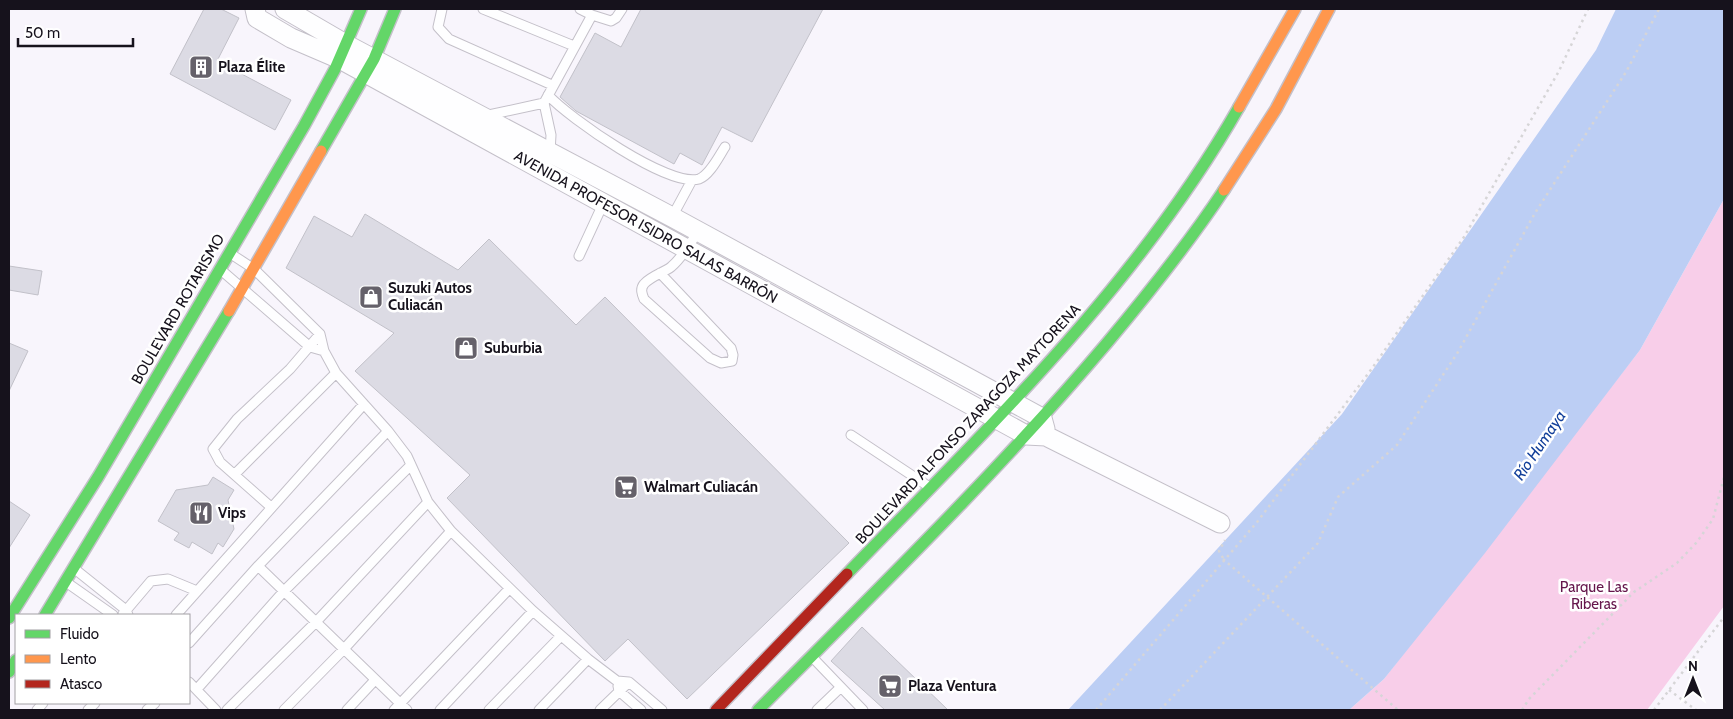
<svg xmlns="http://www.w3.org/2000/svg" width="1733" height="719" viewBox="0 0 1733 719" font-family="Cabin,sans-serif">
	<style>
		.green { fill: #f8cee9 }
		.water { fill: #bccef4 }
		.building { fill: #dcdbe4; stroke: #c2c1c9 }
		.lines { fill: none; stroke-linecap: round; stroke-linejoin: round }
		.lane-casing { stroke: #c4c0c9; stroke-width: 11 }
		.street-casing { stroke: #c4c0c9; stroke-width: 21 }
		.fast-casing { stroke: #c4c0c9; stroke-width: 14 }
		.slow-casing { stroke: #c4c0c9; stroke-width: 14 }
		.jam-casing { stroke: #c4c0c9; stroke-width: 14 }
		.path { stroke: #d6d5d7; stroke-width: 2.5; stroke-dasharray: 2.5 4; stroke-linecap: butt }
		.lane { stroke: #fefeff; stroke-width: 9 }
		.street { stroke: #fefeff; stroke-width: 19 }
		.fast { stroke: #63d668; stroke-width: 11 }
		.slow { stroke: #ff974d; stroke-width: 11 }
		.jam { stroke: #b3261e; stroke-width: 11 }
		.path-bridge { stroke: #d6d5d7; stroke-width: 2.5; stroke-dasharray: 2.5 4; stroke-linecap: butt }
		.labels { text-anchor: middle; stroke-width: 5; stroke-linejoin: round; paint-order: stroke }
		.poi-label { font-size: 15px; font-weight: bold; fill: #16121c; stroke: #fff; text-anchor: start }
		.street-label { font-size: 15px; fill: #16121c; stroke: #fff }
		.park-label { font-size: 15px; fill: #65164c; stroke: #fff }
		.water-label { font-size: 16px; font-style: italic; fill: #123f9a; stroke: #fff }
	</style>
	<rect width="100%" height="100%" fill="#f8f5fc"/>
	<!-- green -->
	<path class="green" d="M1724,199v407l-77,104h-298l35,-31 256,-329z"/>
	<!-- water -->
	<path class="water" d="M1616,9h108v190l-84,151 -155,203 -101,126 -35,31h-281l274,-296 254,-364z"/>
	<!-- building -->
	<path class="building" d="M204,9h17l18,9 -22,43 74,39 -16,30 -105,-56z
		M641,9h182l-71,133 -30,-15 -20,38 -22,-12 -6,11 -98,-53 -16,-14 35,-64 26,14z
		M365,214l93,56 31,-31 87,86 29,-28 244,246 -162,156 -59,-60 -23,22 -158,-163 23,-23 -115,-104 39,-38 -108,-65 28,-52 38,21z
		M9,266l33,5 -4,24 -29,-5z
		M9,343l19,8 -19,40z
		M213,477l21,13 -6,10 6,29 -11,18 -5,-4 -6,11 -20,-12 -3,6 -15,-8 5,-7 -21,-12 18,-31 32,-5z
		M9,501l21,14 -21,33z
		M862,627l86,83h-63l-54,-49z"/>
	<g class="lines">
		<!-- lane casing -->
		<g class="lane-casing">
			<path id="lane" d="M442,9l-4,18 11,12 103,46
				M483,9l91,37
				M592,15l19,6 5,-3 6,-9
				M548,95c21,23 121,93 151,84 11,-4 20,-23 26,-32
				M484,116l60,-13
				M550,153l1,-18 -7,-32 48,-88 -12,-6
				M672,217l20,-37
				M231,254l23,15 66,65 4,17 12,22 52,58 19,25 21,46 23,29 82,80 55,48 29,22 12,1 33,28
				M579,256l24,-52
				M221,270l89,77 14,4
				M660,273l71,75 2,7 -1,6 -11,2 -11,-5 -66,-59c-2,-5 -4,-10 0,-15 7,-8 19,-11 27,-17 12,-10 19,-24 27,-35
				M388,431l-130,135 149,144
				M851,435l77,51
				M235,474l101,-101
				M271,507l-51,-45 -7,-13 24,-30 53,-50 30,-35
				M76,570l50,40 2,5
				M66,582l47,33
				M123,614l28,-33 17,-2 29,12
				M176,615l188,-211
				M189,643l69,-77
				M813,658l50,52
				M189,682l27,28
				M618,686l1,5 22,19
				M197,689l87,-98 127,-126
				M37,710l6,-7
				M88,710l7,-7
				M147,710l8,-7
				M227,710l89,-88 112,-120
				M284,710l60,-61 107,-118
				M347,710l28,-30
				M394,710l115,-121
				M440,710l93,-99
				M489,710l72,-74
				M539,710l49,-51
				M600,710l29,-28
				M817,710l24,-23"/>
		</g>
		<!-- street casing -->
		<g class="street-casing">
			<path id="street" d="M255,9l2,9 34,20 49,21 686,376 20,1 174,87
				M285,9l62,36 325,172 370,201 3,11"/>
		</g>
		<!-- fast casing -->
		<g class="fast-casing">
			<path id="fast" d="M321,151l53,-92 21,-50
				M847,574c141,-146 291,-290 392,-467
				M45,615l184,-304
				M9,618l89,-141 206,-351 31,-57 26,-60
				M9,672l7,-12
				M758,710c119,-120 240,-238 349,-367 41,-49 82,-100 117,-153"/>
		</g>
		<!-- slow casing -->
		<g class="slow-casing">
			<path id="slow" d="M1239,107l56,-98
				M1224,190l52,-81 53,-100
				M229,311l92,-160"/>
		</g>
		<!-- jam casing -->
		<g class="jam-casing">
			<path id="jam" d="M716,710l131,-136"/>
		</g>
		<!-- path -->
		<path class="path" d="M1223,558l-4,-7 6,-11
			M1669,690l27,20
			M1096,710l162,-189 115,-154 91,-130 95,-166 29,-62
			M1160,710l158,-167 20,-46 59,-52 61,-93 77,-139 91,-141 33,-63
			M1522,710l7,-11 105,-107 43,-29 20,-21 16,-23 11,-42
			M1654,710l70,-93"/>
		<!-- lane -->
		<use href="#lane" class="lane"/>
		<!-- street -->
		<use href="#street" class="street"/>
		<!-- fast -->
		<use href="#fast" class="fast"/>
		<!-- slow -->
		<use href="#slow" class="slow"/>
		<!-- jam -->
		<use href="#jam" class="jam"/>
		<!-- path-bridge -->
		<path class="path-bridge" d="M1223,559l175,151"/>
	</g>
	<!-- icons -->
	<defs>
		<g id="building-square" transform="scale(1.25)"><rect x="-9" y="-9" width="18" height="18" rx="4" fill="#65616a" stroke="#fff"/><path d="M-4-6H4V6H1V3H-1V6H-4ZM-2.5-4.3h1.7v1.8h-1.7ZM.8-4.3h1.7v1.8H.8ZM-2.5-1h1.7V.8h-1.7ZM.8-1h1.7V.8H.8Z" fill="#fff"/></g>
		<g id="shop-square" transform="scale(1.25)"><rect x="-9" y="-9" width="18" height="18" rx="4" fill="#65616a" stroke="#fff"/><path d="M-5-2.5h2.3a2.7 3.5 0 0 1 5.4 0H5L5.5 6h-11ZM-1.5-2.5h3a1.5 2.3 0 0 0-3 0Z" fill="#fff"/></g>
		<g id="supermarket-square" transform="scale(1.25)"><rect x="-9" y="-9" width="18" height="18" rx="4" fill="#65616a" stroke="#fff"/><path d="M-6-5.5h2.5l.6 2H6L4.5 2H-2.5L-4.4-4H-6ZM-1.5 3.2a1.3 1.3 0 1 0 .1 0ZM3 3.2a1.3 1.3 0 1 0 .1 0Z" fill="#fff"/></g>
		<g id="restaurant-square" transform="scale(1.25)"><rect x="-9" y="-9" width="18" height="18" rx="4" fill="#65616a" stroke="#fff"/><path d="M-5-6h1v4h1v-4h1v4h1v-4h1v5L-1.5 .5V6h-2V.5L-5-1ZM5-6V6H3V1.5H1.5Q1.5-4 5-6Z" fill="#fff"/></g>
	</defs>
	<g fill-rule="evenodd">
		<use href="#building-square" x="201" y="67"/>
		<use href="#shop-square" x="371" y="297"/>
		<use href="#shop-square" x="466" y="348"/>
		<use href="#supermarket-square" x="626" y="487"/>
		<use href="#restaurant-square" x="201" y="513"/>
		<use href="#supermarket-square" x="890" y="686"/>
	</g>
	<g class="labels">
		<!-- poi labels -->
		<g class="poi-label">
			<text x="218" y="72">Plaza Élite</text>
			<text x="388" y="293">Suzuki Autos<tspan x="388" dy="17">Culiacán</tspan></text>
			<text x="484" y="353">Suburbia</text>
			<text x="644" y="492">Walmart Culiacán</text>
			<text x="218" y="518">Vips</text>
			<text x="908" y="691">Plaza Ventura</text>
		</g>
		<!-- street labels -->
		<g class="street-label">
			<text transform="translate(646 227) rotate(29)" y="5">AVENIDA PROFESOR ISIDRO SALAS BARRÓN</text>
			<text transform="translate(178 309) rotate(-60)" y="5">BOULEVARD ROTARISMO</text>
			<text transform="translate(968 424) rotate(-47)" y="5">BOULEVARD ALFONSO ZARAGOZA MAYTORENA</text>
		</g>
		<!-- park labels -->
		<g class="park-label">
			<text x="1594" y="592">Parque Las<tspan x="1594" dy="17">Riberas</tspan></text>
		</g>
		<!-- water labels -->
		<g class="water-label">
			<text transform="translate(1539 445) rotate(-56)" y="6">Río Humaya</text>
		</g>
	</g>
	<!-- border -->
	<rect width="1733" height="719" fill="none" stroke="#16121c" stroke-width="20"/>
	<!-- legend -->
	<rect x="15" y="614" width="175" height="90" fill="#ffffff" stroke="#a2a0a4"/>
	<rect x="25" y="630" width="25" height="8" fill="#63d668" stroke="#a2a0a4"/>
	<text x="60" y="639" font-size="15" fill="#16121c">Fluido</text>
	<rect x="25" y="655" width="25" height="8" fill="#ff974d" stroke="#a2a0a4"/>
	<text x="60" y="664" font-size="15" fill="#16121c">Lento</text>
	<rect x="25" y="680" width="25" height="8" fill="#b3261e" stroke="#a2a0a4"/>
	<text x="60" y="689" font-size="15" fill="#16121c">Atasco</text>
	<!-- north arrow -->
	<g transform="translate(1693 679)" stroke="#ffffff" stroke-width="4" paint-order="stroke">
	<path d="M0-4L9 19L0 12L-9 19Z" fill="#16121c"/>
	<text y="-8" font-size="14" font-weight="bold" text-anchor="middle" fill="#16121c">N</text>
	</g>
	<!-- scale -->
	<path d="M18 38v8h115v-8" fill="none" stroke="#16121c" stroke-width="2.5"/>
	<text x="25" y="38" font-size="15" fill="#16121c" stroke="#ffffff" stroke-width="4" paint-order="stroke">50 m</text>
</svg>
